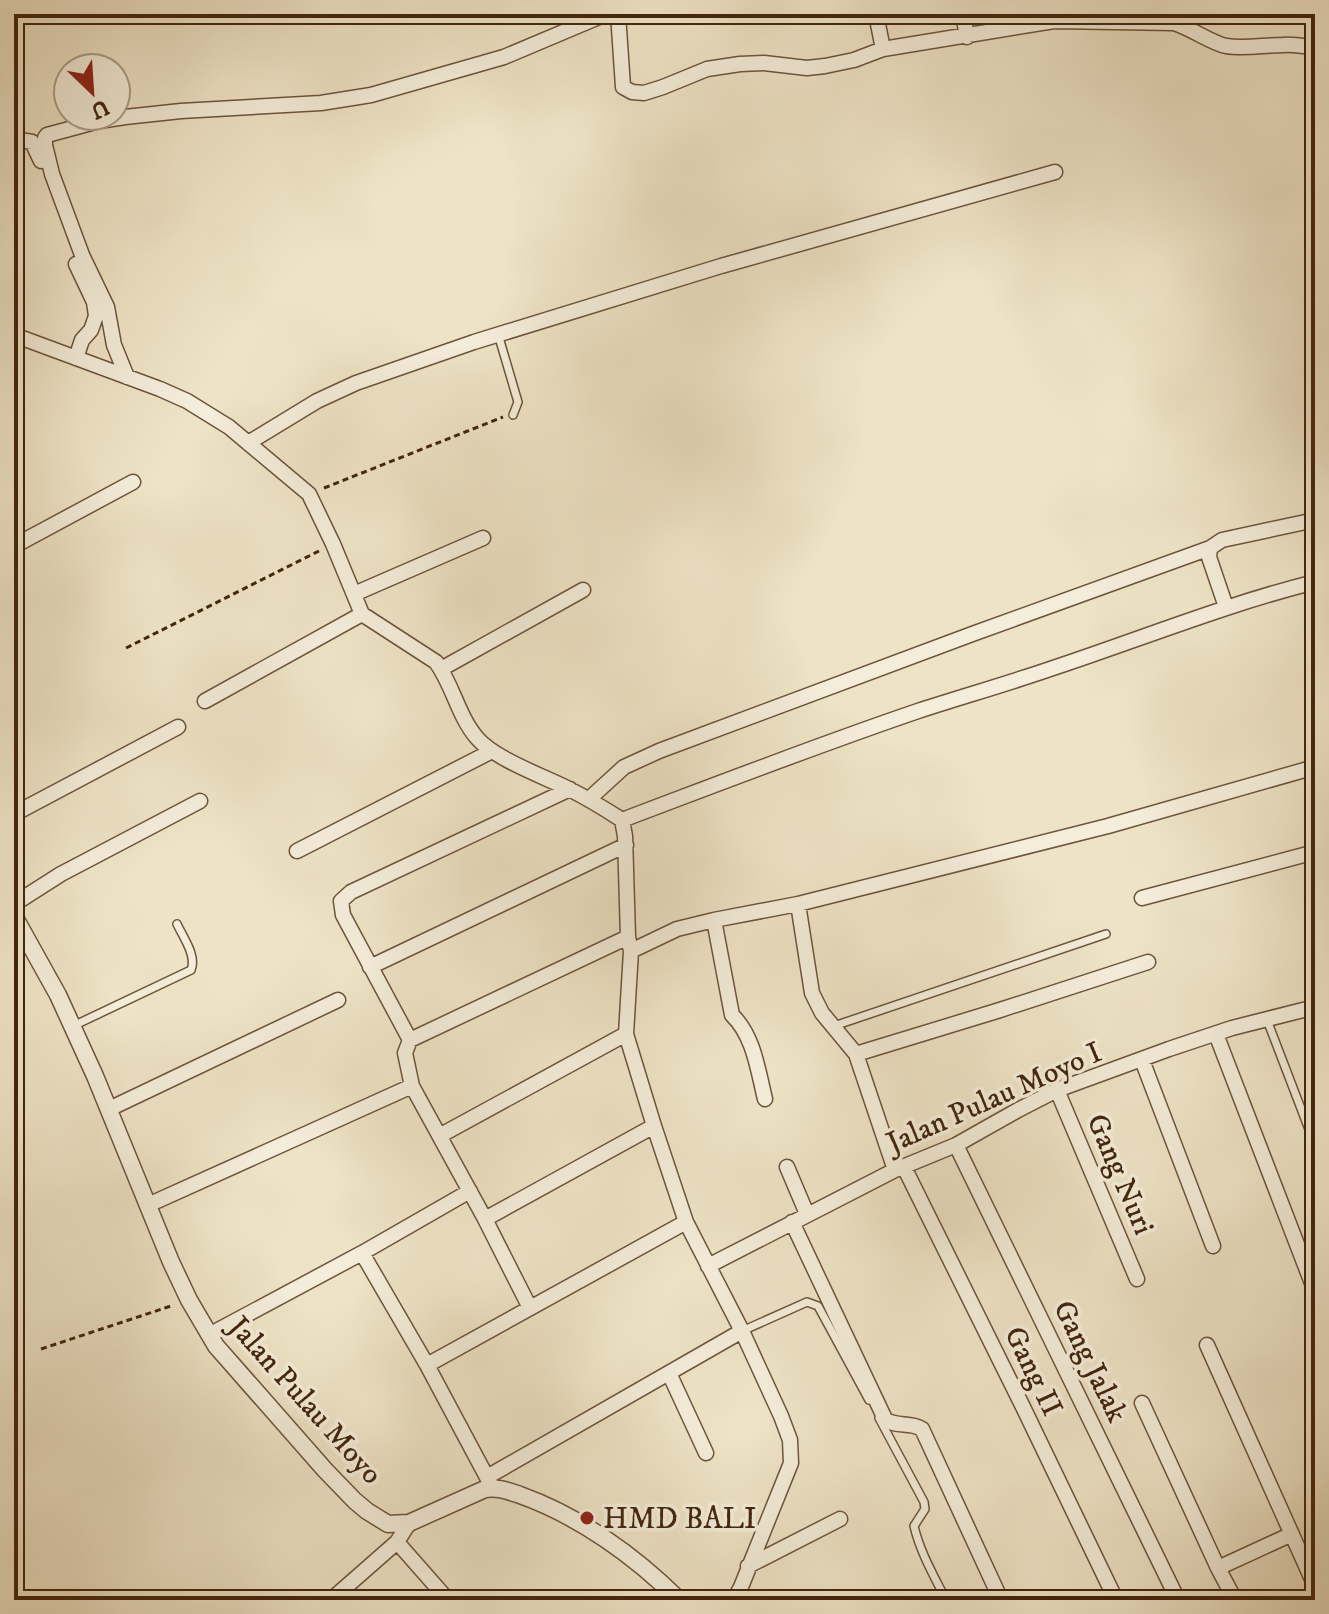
<svg xmlns="http://www.w3.org/2000/svg" width="1329" height="1614" viewBox="0 0 1329 1614" font-family="'IM FELL DW Pica',serif">
	<style>
		.lines { fill: none; stroke-linecap: round; stroke-linejoin: round }
		.service-casing { stroke: #6d543b; stroke-width: 10 }
		.minor-casing { stroke: #6d543b; stroke-width: 17 }
		.tertiary-casing { stroke: #6d543b; stroke-width: 19 }
		.path { stroke: #42250d; stroke-width: 3; stroke-dasharray: 6 4; stroke-linecap: butt }
		.service { stroke: #f4edda; stroke-width: 7 }
		.minor { stroke: #f4edda; stroke-width: 14 }
		.tertiary { stroke: #f4edda; stroke-width: 16 }
		.poi-dot { fill: #8f2418; stroke: #f4edda; stroke-width: 3 }
		.labels { text-anchor: middle; stroke-width: 7; stroke-linejoin: round; paint-order: stroke }
		.street-label { font-size: 30px; fill: #42250d; stroke: #f4edda }
		.poi-label { font-size: 30px; fill: #42250d; stroke: #f4edda; text-anchor: start }
	</style>
	<rect width="100%" height="100%" fill="#eee3c6"/>
	<filter id="stains"><feTurbulence type="fractalNoise" baseFrequency=".0025" numOctaves="4"/><feColorMatrix values="0 0 0 0 .2 0 0 0 0 .09 0 0 0 0 .02 0 0 0 .5 -.17"/></filter>
	<radialGradient id="worn" r=".72"><stop offset=".6" stop-color="#630" stop-opacity="0"/><stop offset="1" stop-color="#630" stop-opacity=".3"/></radialGradient>
	<g class="lines">
		<!-- service casing -->
		<g class="service-casing">
			<path id="service" d="M498,334l20,68 -5,13
				M1267,1020l48,125
				M73,1026l118,-56c6,-14 -8,-33 -14,-46
				M834,1026l272,-92
				M742,1331l65,-29 11,4 51,94
				M879,1418l45,84 1,7 -11,17c6,26 20,50 32,74"/>
		</g>
		<!-- minor casing -->
		<g class="minor-casing">
			<path id="minor" d="M618,14l5,73 9,5 12,1 19,-6 44,-18 33,-5 24,-1 43,5 18,-2 29,-6 29,-11 171,-28 120,2c17,5 37,20 52,23 19,3 38,-1 57,-1 11,-1 21,1 32,3
				M876,14l7,35
				M963,14l4,23
				M14,139l18,3 9,19
				M76,264l18,38 2,14 -5,14 -9,10 -6,18
				M14,335l146,54 27,12 42,26 80,67 24,50 29,70 74,48c17,23 22,54 41,76 18,21 66,38 92,51 18,9 36,20 53,31l3,16 3,101 3,14 -5,83 28,92 32,96 56,109 39,85 9,24 1,23 -50,124 -7,13
				M127,377l-13,-32 -7,-38 -25,-52 -30,-81 -7,-29v-7l2,-3 52,-14 26,-4 56,-6 140,-8 50,-8 133,-38 102,-43
				M248,443l69,-42 39,-18 118,-41 247,-76 334,-94
				M14,546l119,-64
				M1210,548l-1,9 17,50
				M354,594l129,-56
				M441,669l142,-79
				M205,701l157,-87
				M589,799l35,-32 35,-16 316,-118 235,-85 12,-8 93,-20
				M14,814l164,-87
				M622,820c98,-37 196,-75 296,-109 46,-15 92,-28 138,-44 87,-29 171,-63 259,-85
				M297,851l195,-100
				M1142,898l173,-46
				M14,904l47,-30 139,-73
				M798,904l14,89 10,20 34,41 39,116
				M714,920l18,95c22,21 26,56 33,84
				M631,951l46,-22 37,-9 84,-16 310,-78 207,-59
				M370,967l256,-122
				M1216,1034l99,257
				M410,1040l218,-103
				M856,1054l144,-44 148,-48
				M1142,1060l71,186
				M1057,1090l80,189
				M109,1109l229,-109
				M441,1135l185,-101
				M956,1145l222,455
				M787,1167l20,47
				M904,1167l120,242 92,191
				M148,1205l264,-119
				M485,1219l169,-93
				M792,1222l93,197c11,9 25,2 37,10l79,171
				M362,1253l65,112 63,118
				M708,1266l187,-96 61,-25 62,-35 39,-20 112,-41 63,-21 83,-21
				M530,1308l-45,-89 -73,-133 -7,-33 5,-13 -67,-125 -2,-14 10,-9 219,-103
				M209,1335l153,-82 108,-62
				M1207,1345l108,241
				M427,1365l259,-143
				M669,1373l37,80
				M1142,1403l76,165 17,32
				M487,1477l255,-146
				M397,1542l51,58
				M748,1566l92,-47
				M1218,1568l74,-34
				M331,1600l66,-58 12,-19
				M427,1600l14,-8"/>
		</g>
		<!-- tertiary casing -->
		<g class="tertiary-casing">
			<path id="tertiary" d="M14,916l44,79 37,81 76,186 18,38 27,46 109,124 30,31 12,10 21,13 21,-1 76,-34c13,-2 23,2 35,6 59,21 115,61 159,105"/>
		</g>
		<!-- path -->
		<path class="path" d="M324,488l179,-71
			M126,648l193,-97
			M41,1349l133,-44"/>
		<!-- service -->
		<use href="#service" class="service"/>
		<!-- minor -->
		<use href="#minor" class="minor"/>
		<!-- tertiary -->
		<use href="#tertiary" class="tertiary"/>
	</g>
	<!-- markers -->
	<circle class="poi-dot" cx="587" cy="1518" r="8"/>
	<g class="labels">
		<!-- street labels -->
		<g class="street-label">
			<text transform="translate(994 1097) rotate(-24)" y="10">Jalan Pulau Moyo I</text>
			<text transform="translate(1121 1174) rotate(67)" y="10">Gang Nuri</text>
			<text transform="translate(1091 1361) rotate(64)" y="10">Gang Jalak</text>
			<text transform="translate(1034 1371) rotate(64)" y="10">Gang II</text>
			<text transform="translate(306 1400) rotate(48)" y="10">Jalan Pulau Moyo</text>
		</g>
		<!-- poi labels -->
		<g class="poi-label">
			<text x="603" y="1528">HMD BALI</text>
		</g>
	</g>
	<!-- margin -->
	<rect width="1329" height="1614" fill="none" stroke="#eee3c6" stroke-width="48"/>
	<rect x="16" y="16" width="1297" height="1582" fill="none" stroke="#42250d" stroke-width="4"/>
	<rect x="24" y="24" width="1281" height="1566" fill="none" stroke="#42250d" stroke-width="2"/>
	<!-- north arrow -->
	<g transform="translate(92 92) rotate(155)"><circle r="38" fill="#f4edda" stroke="#ad9d88" stroke-width="2"/>
	<path d="M0-6L14 30L0 20L-14 30Z" fill="#8f2418"/>
	<text y="-12" font-size="22" font-weight="bold" text-anchor="middle" fill="#42250d">U</text>
	</g>
	<rect width="100%" height="100%" filter="url(#stains)"/>
	<rect width="100%" height="100%" fill="url(#worn)"/>
</svg>
